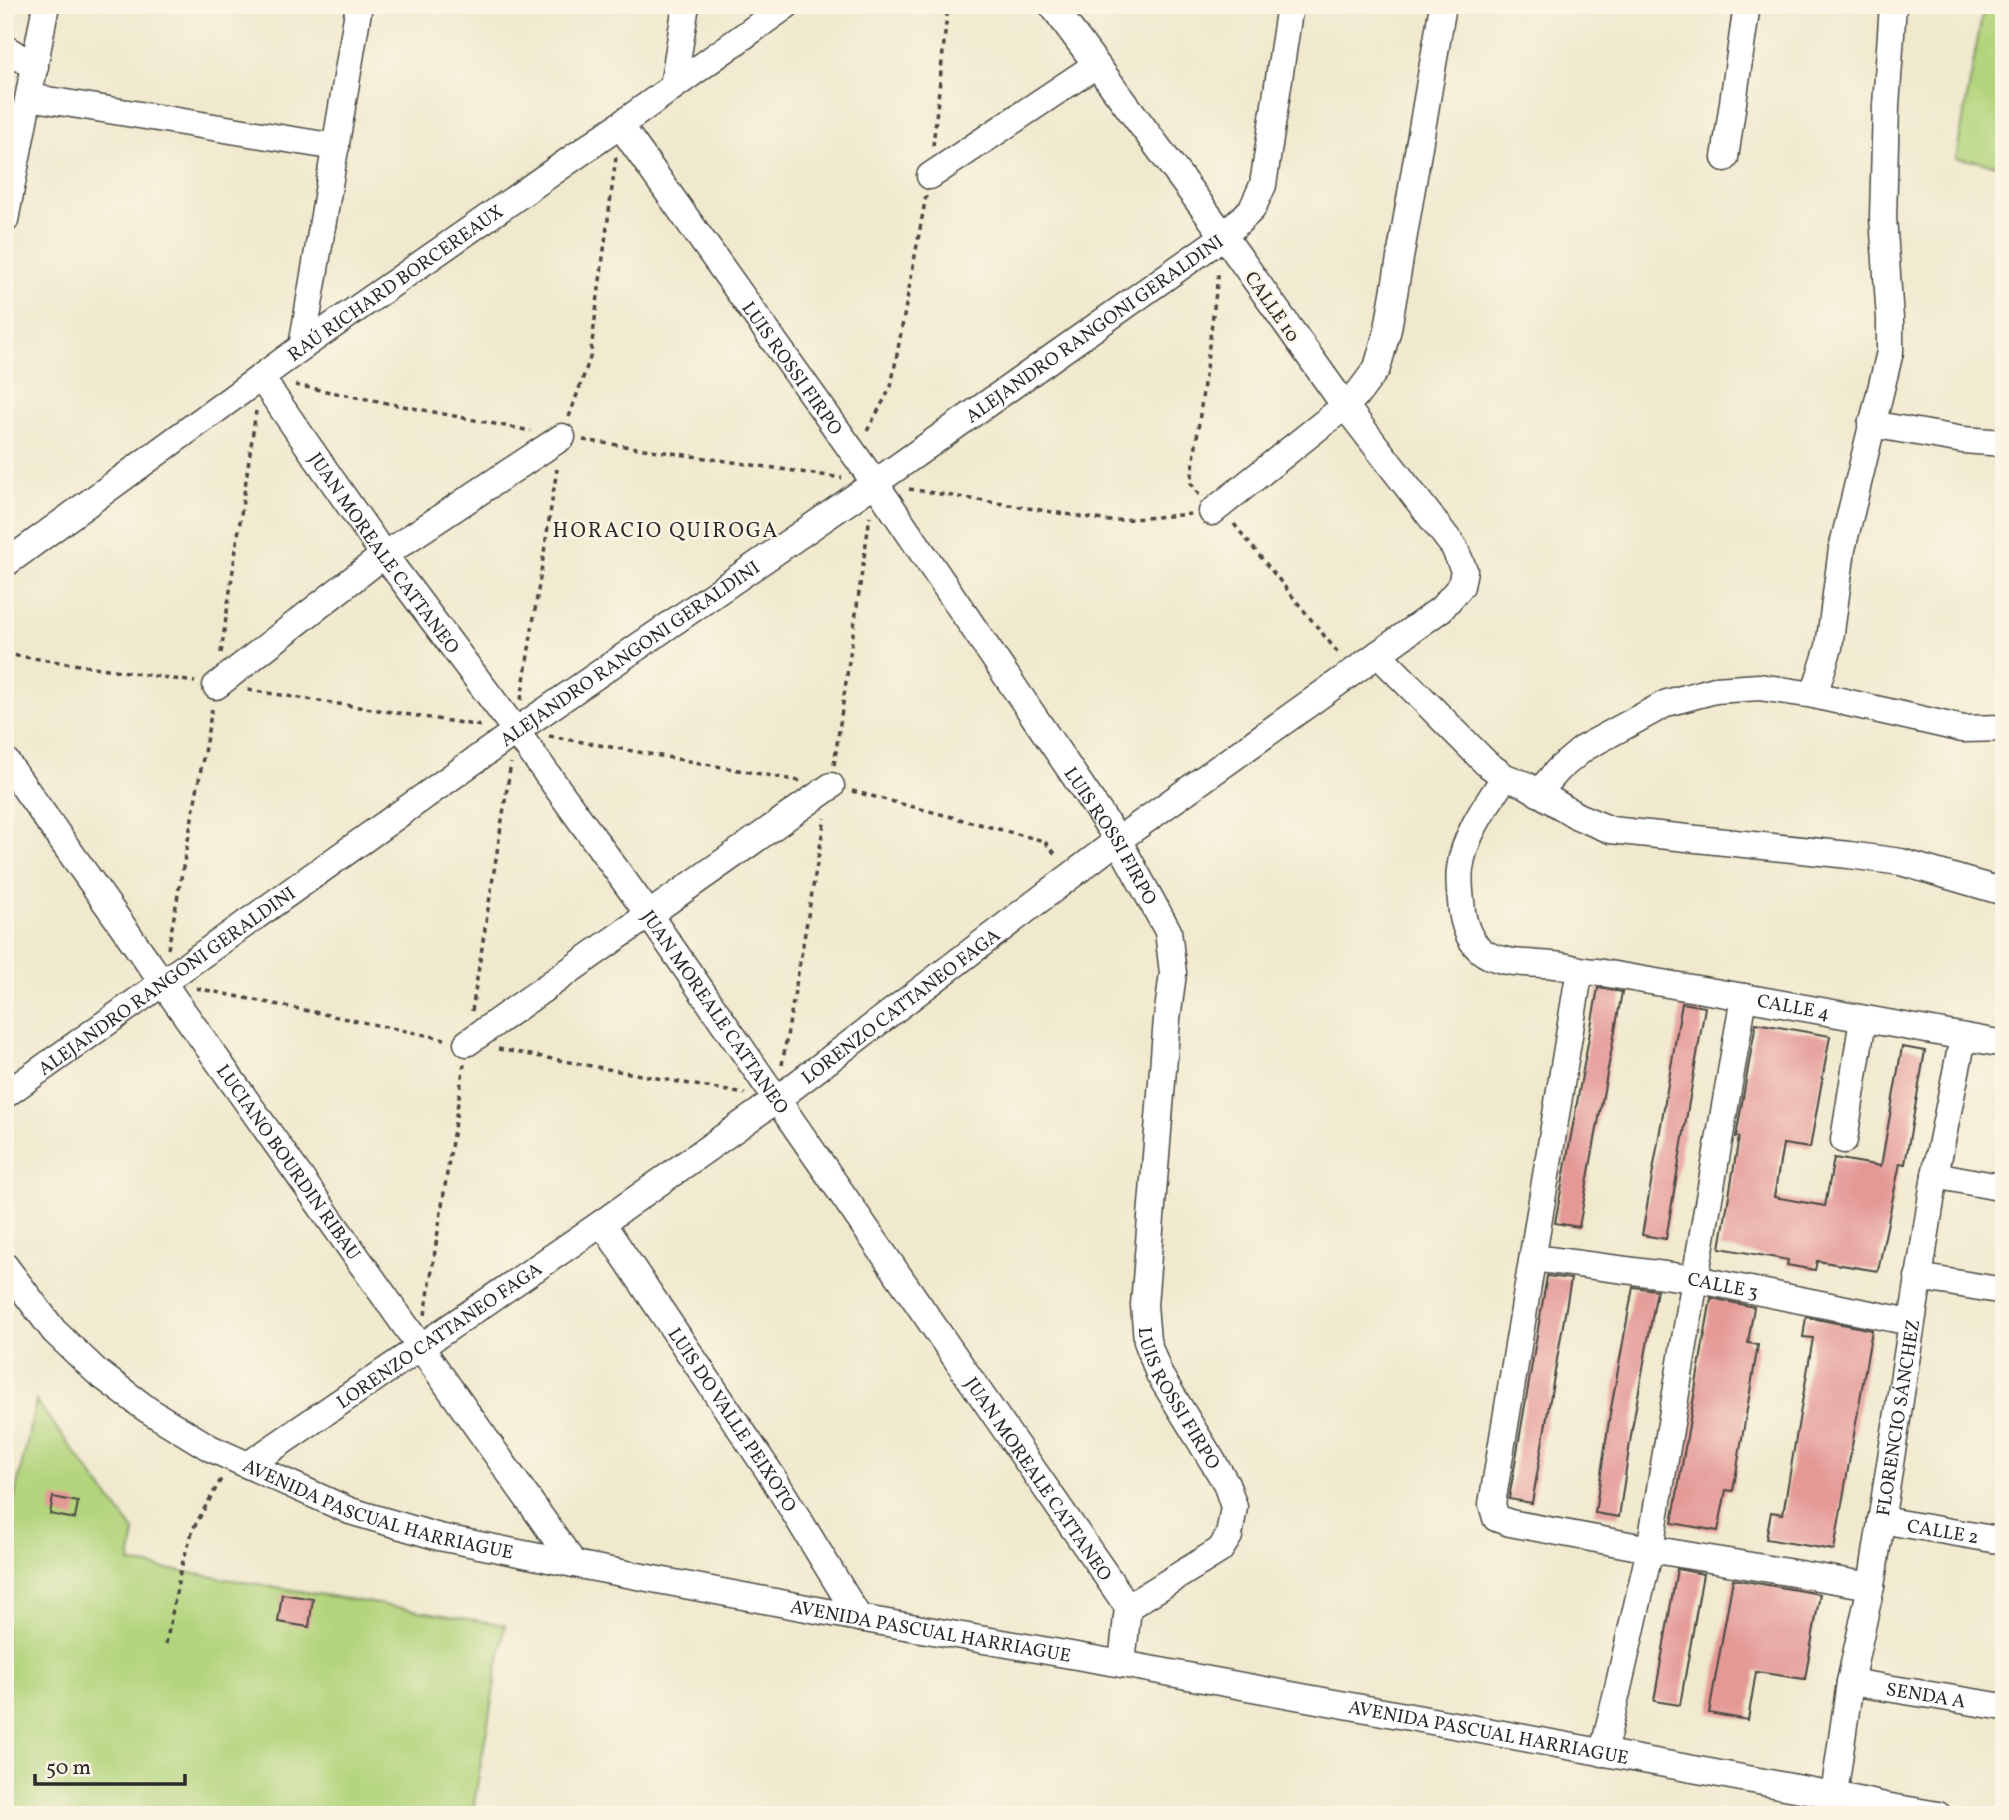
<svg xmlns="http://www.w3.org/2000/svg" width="2009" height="1820" viewBox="0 0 2009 1820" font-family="Vollkorn,serif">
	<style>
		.pitch { fill: #b2d47c; stroke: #6e8054; stroke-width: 2 }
		.building { fill: #e49996 }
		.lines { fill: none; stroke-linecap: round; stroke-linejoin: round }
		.minor-casing { stroke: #494843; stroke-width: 29 }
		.path { stroke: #494843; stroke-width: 3.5; stroke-dasharray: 5 5; stroke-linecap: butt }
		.minor { stroke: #fff; stroke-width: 26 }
		.labels { text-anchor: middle; stroke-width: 5; stroke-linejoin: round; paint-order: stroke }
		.street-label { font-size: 19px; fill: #2b2b2b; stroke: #fcf5e5 }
		.neighbourhood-label { font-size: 21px; letter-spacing: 2px; fill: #2b2b2b; stroke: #fcf5e5 }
	</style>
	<rect width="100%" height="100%" fill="#fcf5e5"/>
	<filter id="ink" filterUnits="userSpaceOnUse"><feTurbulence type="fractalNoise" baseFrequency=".0143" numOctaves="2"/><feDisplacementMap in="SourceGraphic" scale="14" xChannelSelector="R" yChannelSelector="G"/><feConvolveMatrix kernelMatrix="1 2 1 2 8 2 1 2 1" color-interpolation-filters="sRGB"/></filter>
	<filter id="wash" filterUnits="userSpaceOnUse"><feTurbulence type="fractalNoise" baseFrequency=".00686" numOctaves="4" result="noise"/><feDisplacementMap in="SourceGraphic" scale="28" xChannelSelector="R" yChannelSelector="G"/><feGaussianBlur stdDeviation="1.57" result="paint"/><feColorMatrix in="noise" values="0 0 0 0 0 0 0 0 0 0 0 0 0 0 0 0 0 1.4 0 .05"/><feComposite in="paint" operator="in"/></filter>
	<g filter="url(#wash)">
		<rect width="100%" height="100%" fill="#f0e9ce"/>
		<!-- pitch -->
		<path class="pitch" d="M1984,5h20v161l-48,-8z
			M36,1401l99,131 -5,31 375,62 -33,190h-467v-276z"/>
		<g id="blocks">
			<!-- building -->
			<path class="building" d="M1598,988l24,4 -43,235 -24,-4z
				M1682,1003l23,4 -39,232 -24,-4z
				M1756,1023l74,13 -20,112 -27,-4 -9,53 51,9 9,-48 47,8 21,-119 23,4 -20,113 -5,-1 -22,108 -61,-10 -2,9 -28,-5 1,-5 -68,-12 19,-111h-3z
				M1547,1276l24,3 -39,224 -23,-4z
				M1633,1287l24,3 -25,139 -13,88 -24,-4 15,-99z
				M1711,1298l43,9 -6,36 10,2 -25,146 -7,-1 -8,41 -46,-8z
				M1806,1317l66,13 -38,220 -68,-11 5,-27 12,2 30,-176 -10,-1z
				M53,1497l25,5 -3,17 -25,-5z
				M1677,1569l26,5 -23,131 -26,-4z
				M1733,1579l87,15 -15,85 -49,-7 -8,48 -39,-7z
				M282,1594l31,5 -4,28 -31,-5z"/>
		</g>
	</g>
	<g filter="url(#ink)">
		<use href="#blocks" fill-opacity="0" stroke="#494843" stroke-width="2"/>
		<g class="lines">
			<!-- minor casing -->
			<g class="minor-casing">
				<g id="minor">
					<path d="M5,48l30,19"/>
					<path d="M673,86l13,-81"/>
					<path d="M29,97l307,50"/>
					<path id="s1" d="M620,125l255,358 243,357 50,91 5,42 -6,46 -23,286 3,36 12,33 67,109 8,24 -5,29 -9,14 -92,57"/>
					<path d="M1725,158l22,-153"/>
					<path d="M930,176l166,-111"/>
					<path d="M5,220l41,-215"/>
					<path d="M302,347l57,-342"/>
					<path id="s2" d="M261,378l123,177 132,176 133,184 479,692 -6,57"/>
					<path d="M1871,424l92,16 41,3"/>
					<path d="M1212,512l133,-106 15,-15 17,-23 11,-39 55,-324"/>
					<path id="s3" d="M5,564l297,-217 318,-222 167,-120"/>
					<path d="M1378,654l108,109 19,14 21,8 51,31 34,14 238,25 52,7 103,30"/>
					<path d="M216,686l168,-131 178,-118"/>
					<path d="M1814,695l15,-48 13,-98 48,-197v-33l-7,-102 3,-111 7,-101"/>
					<path id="s4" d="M5,760l569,804"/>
					<path id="s5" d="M1505,777c-18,27 -41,58 -45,92 -2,14 1,29 2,43 3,18 10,36 28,44 19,8 43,7 64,9 15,1 27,7 43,7l147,25 260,47"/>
					<path d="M1538,793l21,-24 25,-21 83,-45 48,-13 44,-3 55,8 149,34 41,-1"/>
					<path d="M1584,972l-6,9 -86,523 4,14 14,5 140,26 221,37"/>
					<path d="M467,1043l364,-257"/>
					<path id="s6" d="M5,1095l511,-364 359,-248 349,-247 28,-27 11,-24 27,-180"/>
					<path d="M1844,1140l19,-121"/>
					<path d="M1935,1175l69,13"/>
					<path id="s7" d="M602,1223l170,253 87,142"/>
					<path id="s8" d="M1533,1258l162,21 216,43"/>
					<path id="s9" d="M5,1266l49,65 43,41 51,38 62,38 140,63 89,26 135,27 285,54 263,46 712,131 51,11 53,9"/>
					<path d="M1918,1277l86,14"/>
					<path id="s10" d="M248,1465l354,-242 174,-123 342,-260 323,-231 20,-23 3,-16 -10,-23 -109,-141 -121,-170 -172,-231"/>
					<path id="s11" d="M1881,1520l123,21"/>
					<path id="s12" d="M1850,1682l154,25"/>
					<path d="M1603,1753l47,-204 45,-270 49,-282"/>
					<path id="s13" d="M1834,1795l16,-113 21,-96 64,-411 28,-137"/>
				</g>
			</g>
			<!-- path -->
			<path class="path" d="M933,146l15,-141
				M295,385l236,46
				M569,417l21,-59 26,-201
				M867,431l24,-44 35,-191
				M583,440l259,38
				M909,489l200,32 83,-7
				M1199,495l-8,-12 28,-214
				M1234,524l105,130
				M221,653l35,-242
				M5,654l190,28
				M248,690l234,36
				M521,700l36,-231
				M549,736l251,45
				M834,765l36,-249
				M852,791l192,50 14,16
				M168,949l44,-240
				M196,988l249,51
				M472,1011l39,-248
				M498,1049l247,45
				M782,1065l43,-247
				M425,1315l39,-251
				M166,1644l15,-76 12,-39 27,-48 4,-4"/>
			<!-- minor -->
			<use href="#minor" class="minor"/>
		</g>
	</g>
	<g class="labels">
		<!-- street labels -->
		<g class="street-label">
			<text dy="7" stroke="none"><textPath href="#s3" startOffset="481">RAÚ RICHARD BORCEREAUX</textPath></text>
			<text transform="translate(1273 306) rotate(55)" y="7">CALLE 10</text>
			<text dy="7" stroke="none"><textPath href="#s6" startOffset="1332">ALEJANDRO RANGONI GERALDINI</textPath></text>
			<text dy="7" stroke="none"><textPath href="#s1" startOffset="298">LUIS ROSSI FIRPO</textPath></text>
			<text dy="7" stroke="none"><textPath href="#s2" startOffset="214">JUAN MOREALE CATTANEO</textPath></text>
			<text dy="7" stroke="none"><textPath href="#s6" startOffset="765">ALEJANDRO RANGONI GERALDINI</textPath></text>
			<text dy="7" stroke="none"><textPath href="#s1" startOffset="864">LUIS ROSSI FIRPO</textPath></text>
			<text dy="7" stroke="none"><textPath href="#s6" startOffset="198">ALEJANDRO RANGONI GERALDINI</textPath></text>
			<text dy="7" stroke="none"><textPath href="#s10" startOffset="798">LORENZO CATTANEO FAGA</textPath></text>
			<text dy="7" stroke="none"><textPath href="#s5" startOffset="509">CALLE 4</textPath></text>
			<text dy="7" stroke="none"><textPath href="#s2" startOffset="780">JUAN MOREALE CATTANEO</textPath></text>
			<text dy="7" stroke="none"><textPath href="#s4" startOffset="492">LUCIANO BOURDIN RIBAU</textPath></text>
			<text dy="7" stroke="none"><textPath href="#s8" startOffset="192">CALLE 3</textPath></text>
			<text dy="7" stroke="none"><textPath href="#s10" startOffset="231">LORENZO CATTANEO FAGA</textPath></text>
			<text dy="7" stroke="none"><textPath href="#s1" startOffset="1452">LUIS ROSSI FIRPO</textPath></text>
			<text dy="7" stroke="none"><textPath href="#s13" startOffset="383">FLORENCIO SÁNCHEZ</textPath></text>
			<text dy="7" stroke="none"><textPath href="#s7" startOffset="236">LUIS DO VALLE PEIXOTO</textPath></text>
			<text dy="7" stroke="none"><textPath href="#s2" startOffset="1348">JUAN MOREALE CATTANEO</textPath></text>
			<text dy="7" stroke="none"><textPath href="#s9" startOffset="457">AVENIDA PASCUAL HARRIAGUE</textPath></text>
			<text dy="7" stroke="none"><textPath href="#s11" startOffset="63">CALLE 2</textPath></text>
			<text dy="7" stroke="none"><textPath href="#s9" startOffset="1024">AVENIDA PASCUAL HARRIAGUE</textPath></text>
			<text dy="7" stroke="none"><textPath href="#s12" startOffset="77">SENDA A</textPath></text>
			<text dy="7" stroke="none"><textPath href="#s9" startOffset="1591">AVENIDA PASCUAL HARRIAGUE</textPath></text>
		</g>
		<!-- neighbourhood labels -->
		<g class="neighbourhood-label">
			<text x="666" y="537">HORACIO QUIROGA</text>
		</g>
	</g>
	<!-- margin -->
	<rect width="2009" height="1820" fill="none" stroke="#fcf5e5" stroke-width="28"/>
	<!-- scale -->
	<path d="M35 1774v10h150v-10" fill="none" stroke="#2b2b2b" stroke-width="3.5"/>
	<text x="46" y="1774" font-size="21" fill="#2b2b2b" stroke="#fcf5e5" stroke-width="5" paint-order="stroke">50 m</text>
</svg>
